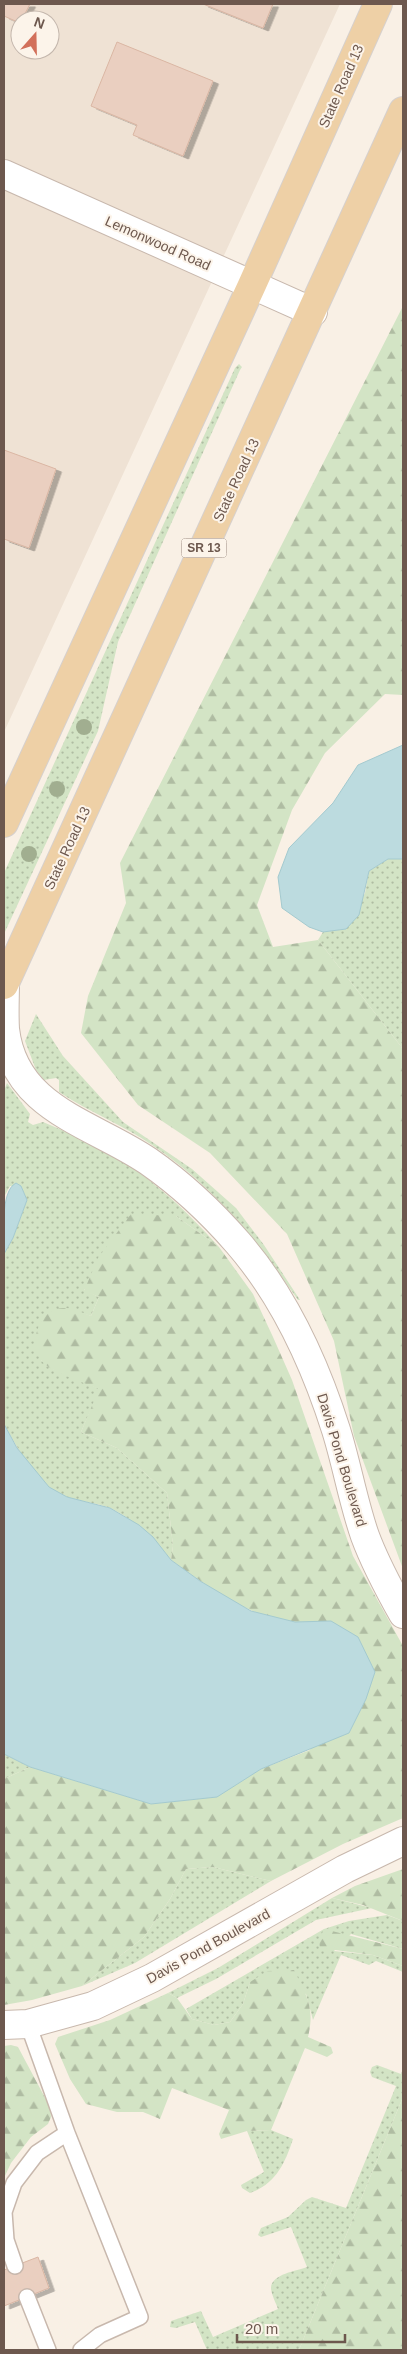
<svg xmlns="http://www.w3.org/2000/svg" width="407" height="2354" viewBox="0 0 407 2354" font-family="Helvetica,sans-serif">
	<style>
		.residential { fill: #efe2d4; fill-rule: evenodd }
		.grass { fill: url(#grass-dots) }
		.forest { fill: url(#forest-firs) }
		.water { fill: #bcdbdf; stroke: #a4cacf }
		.building { fill: #eacfc0; stroke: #dab6a3; filter: url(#shadow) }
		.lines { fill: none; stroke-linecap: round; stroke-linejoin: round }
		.service-casing { stroke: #c8b8ad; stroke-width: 18 }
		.minor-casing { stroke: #c8b8ad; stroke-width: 30 }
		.tertiary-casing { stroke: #c8b8ad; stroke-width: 30 }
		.primary-casing { stroke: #d6d0cd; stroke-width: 30 }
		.service { stroke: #fff; stroke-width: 15 }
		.minor { stroke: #fff; stroke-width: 28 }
		.tertiary { stroke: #fff; stroke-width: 28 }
		.primary { stroke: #eed0a6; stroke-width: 28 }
		.tree { fill: #a1ae90 }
		.labels { text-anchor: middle; stroke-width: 4; stroke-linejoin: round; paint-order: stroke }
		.shield { fill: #fcf4ea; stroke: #98877d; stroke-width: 1 }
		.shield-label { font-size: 12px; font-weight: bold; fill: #6d584e }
		.street-label { font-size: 14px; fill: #6d584e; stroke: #fcf4ea }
	</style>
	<defs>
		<pattern id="grass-dots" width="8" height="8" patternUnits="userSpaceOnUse" patternTransform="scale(1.25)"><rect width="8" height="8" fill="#d3e4c5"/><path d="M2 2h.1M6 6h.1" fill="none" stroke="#afbca2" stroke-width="1.8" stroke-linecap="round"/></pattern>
		<pattern id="forest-firs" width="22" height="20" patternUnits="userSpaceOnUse" patternTransform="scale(1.25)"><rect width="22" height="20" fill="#d3e4c5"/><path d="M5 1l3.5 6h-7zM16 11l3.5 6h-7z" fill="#afbca2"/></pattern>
		<filter id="shadow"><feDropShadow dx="5.5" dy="3" stdDeviation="0" flood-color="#0004"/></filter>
	</defs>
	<rect width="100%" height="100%" fill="#f9f0e5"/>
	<!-- residential -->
	<path class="residential" d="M4,4h336l-336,728zM20,20h30v30h-30z"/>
	<!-- grass -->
	<path class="grass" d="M239,364l3,3 -2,3 -122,272 -20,89 -94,203v-61l231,-505z
		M388,859h15v190l-85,-109 5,-8 23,-3 19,-36 4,-22z
		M36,1014l27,42 60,66 69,47 44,39 28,37 36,55h-2c-41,-59 -85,-115 -146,-155 -29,-20 -63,-33 -93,-53v-12l-3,-2 -12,2 -8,-10 -11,-29z
		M7,1083l23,31 -2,8 5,3 10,-3c19,8 38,16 56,26 47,24 85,60 120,99l-43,-31 -92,74 15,7 -8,19 -16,-5 -34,49 12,9 47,20 -19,43 36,16 50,45 6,53 -2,14c-16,-20 -37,-41 -61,-52 -20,-8 -45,-6 -62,-22 -19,-17 -32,-40 -44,-62v-170l9,-16 14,-38 -6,-14h-11l-6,11v-106z
		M4,1754l26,13 -26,12z
		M213,1867l58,14 -136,82 -53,23 62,-49 26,-38 16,-30z
		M332,1898l40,10 -56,12 -100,59 -39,19 -9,-5 50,-25z
		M387,1915l16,6v28l-52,-15 -17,17 39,4 30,11v6l-27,-11 -7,4 -28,-10 -28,65 -7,-26 -56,-12 -7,22 -13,18 -16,3 -22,-6 -6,-10 138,-80 25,-8z
		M377,2065l24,9 2,-6v29l-104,253h-92l-12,-28 -19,6 -6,-1 1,-6 30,-10 12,26 65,-28c-2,-6 -6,-13 -7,-20 -1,-15 26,-18 36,-22l-16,-40 -30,10 -3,-2 3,-7 27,-11 18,-17 6,-3 34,11 50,-122 -24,-9 -2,-5 2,-5z
		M271,2130l22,9c-8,24 -17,45 -43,54l-8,-5 -1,-3 23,-13 -17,-41z"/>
	<!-- forest -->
	<path class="forest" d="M403,306v389l-18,-1 -60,59 -33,57 -35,95 16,42 45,-7 85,109v520l-49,-133 -20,-95 -47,-107 -77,-81 -72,-48 -57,-72 7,-37 38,-93 -6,-40z
		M131,1214l45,2 43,31 34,47 20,43 19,43 61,176 50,90v172l-60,26 -72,37 -58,-14 -27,2 -16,30 -26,38 -62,49 -50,14 -28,5v-226l26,-12 121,37 65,-7 45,-28 49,-19 21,-129c-12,0 -24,2 -35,1 -46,-3 -89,-36 -125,-62l2,-14 -6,-53 -50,-45 -36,-16 18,-43c-13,-6 -50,-17 -58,-29 -14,-18 0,-54 24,-52 9,0 18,5 26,8l8,-19 -15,-6 14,-33z
		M403,1869v52l-40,-16 -31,-7 23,-12z
		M324,1929l79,20v17l-30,-11 -53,-7 -1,-8z
		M294,1970c13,26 21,38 14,67l23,10 2,6 -6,4 -22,-9 -34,82 -24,1 -26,8 -2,-5 10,-24 -57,-22 -12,31 -17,-7h-26l-31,-8 -16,-25 -15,-35 3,-7 52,-17 58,-27 9,5 15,21 22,6 16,-3 13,-18 7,-22 18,-11z
		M11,2045l7,2 32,60 1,10 -3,7 -17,13 -20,26 -7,15v-132z
		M403,2097v253h-104z"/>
	<!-- water -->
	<path class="water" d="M403,745v114h-15l-19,12 -10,44 -13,14 -23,3 -14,-5 -27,-19 -4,-31 11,-29 44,-45 25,-38z
		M16,1183l5,3 6,14 -14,38 -9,16c0,-18 -4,-63 12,-71z
		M4,1424l13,24 32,39 18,10 43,11 29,17 14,12 18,23 29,21 51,30 44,11 36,-1 27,16 17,35 -9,27 -17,34 -88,36 -44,28 -66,7 -121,-37 -26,-13z"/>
	<!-- building -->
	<path class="building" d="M4,4h26l-10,19 -16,-7z
		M203,4h70l-10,24z
		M117,42l96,39 -30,75 -50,-21 4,-10 -46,-19z
		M4,450l52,19 -27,79 -25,-9z
		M38,2257l11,31 -45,18v-36z"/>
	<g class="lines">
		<!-- service casing -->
		<g class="service-casing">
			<path id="service" d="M28,2024l39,109 73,184 -40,18 -19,15
				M15,2266l-9,-26 -2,-28 10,-29 23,-30 30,-20
				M27,2297l21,53"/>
		</g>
		<!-- minor casing -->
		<g class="minor-casing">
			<path id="minor" d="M4,174l309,138"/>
		</g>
		<!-- tertiary casing -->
		<g class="tertiary-casing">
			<path id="tertiary" d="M5,981c0,16 -1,32 0,48 9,80 87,94 143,132 33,23 64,52 90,82 46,53 77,121 98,187 11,35 17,72 29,106 10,27 24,53 38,78
				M4,2025l24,-1 65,-18 59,-28 193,-109 58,-28"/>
		</g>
		<!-- primary casing -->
		<g class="primary-casing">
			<path id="primary" d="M4,823l248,-538 126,-281
				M4,985l399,-874"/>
		</g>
		<!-- service -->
		<use href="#service" class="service"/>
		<!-- minor -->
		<use href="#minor" class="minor"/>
		<!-- tertiary -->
		<use href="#tertiary" class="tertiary"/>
		<!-- primary -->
		<use href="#primary" class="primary"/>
	</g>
	<!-- trees -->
	<g class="tree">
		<circle cx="84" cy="727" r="8"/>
		<circle cx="57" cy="789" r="8"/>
		<circle cx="29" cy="854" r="8"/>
	</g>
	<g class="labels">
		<!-- shield labels -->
		<rect class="shield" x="181.5" y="538.5" width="45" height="19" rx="4"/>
		<g class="shield-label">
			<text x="204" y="552">SR 13</text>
		</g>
		<!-- street labels -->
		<g class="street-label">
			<text transform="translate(341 86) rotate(-66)" y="5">State Road 13</text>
			<text transform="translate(158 243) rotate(24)" y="5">Lemonwood Road</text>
			<text transform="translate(236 480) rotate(-65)" y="5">State Road 13</text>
			<text transform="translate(67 848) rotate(-65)" y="5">State Road 13</text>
			<text transform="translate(342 1460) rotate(73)" y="5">Davis Pond Boulevard</text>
			<text transform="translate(208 1946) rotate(-29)" y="5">Davis Pond Boulevard</text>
		</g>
	</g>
	<!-- border -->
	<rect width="407" height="2354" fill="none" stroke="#6d584e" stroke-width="10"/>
	<!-- north arrow -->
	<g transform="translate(35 35) rotate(20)"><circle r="24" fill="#fcf4ea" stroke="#c3b6ac"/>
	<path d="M0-4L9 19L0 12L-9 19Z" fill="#d2705a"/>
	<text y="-8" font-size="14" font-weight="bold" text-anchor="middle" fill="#6d584e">N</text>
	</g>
	<!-- scale -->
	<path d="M237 2334v8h108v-8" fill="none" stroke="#6d584e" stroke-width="2.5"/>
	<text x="245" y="2334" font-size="15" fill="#6d584e" stroke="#fcf4ea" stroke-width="4" paint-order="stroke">20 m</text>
</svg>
